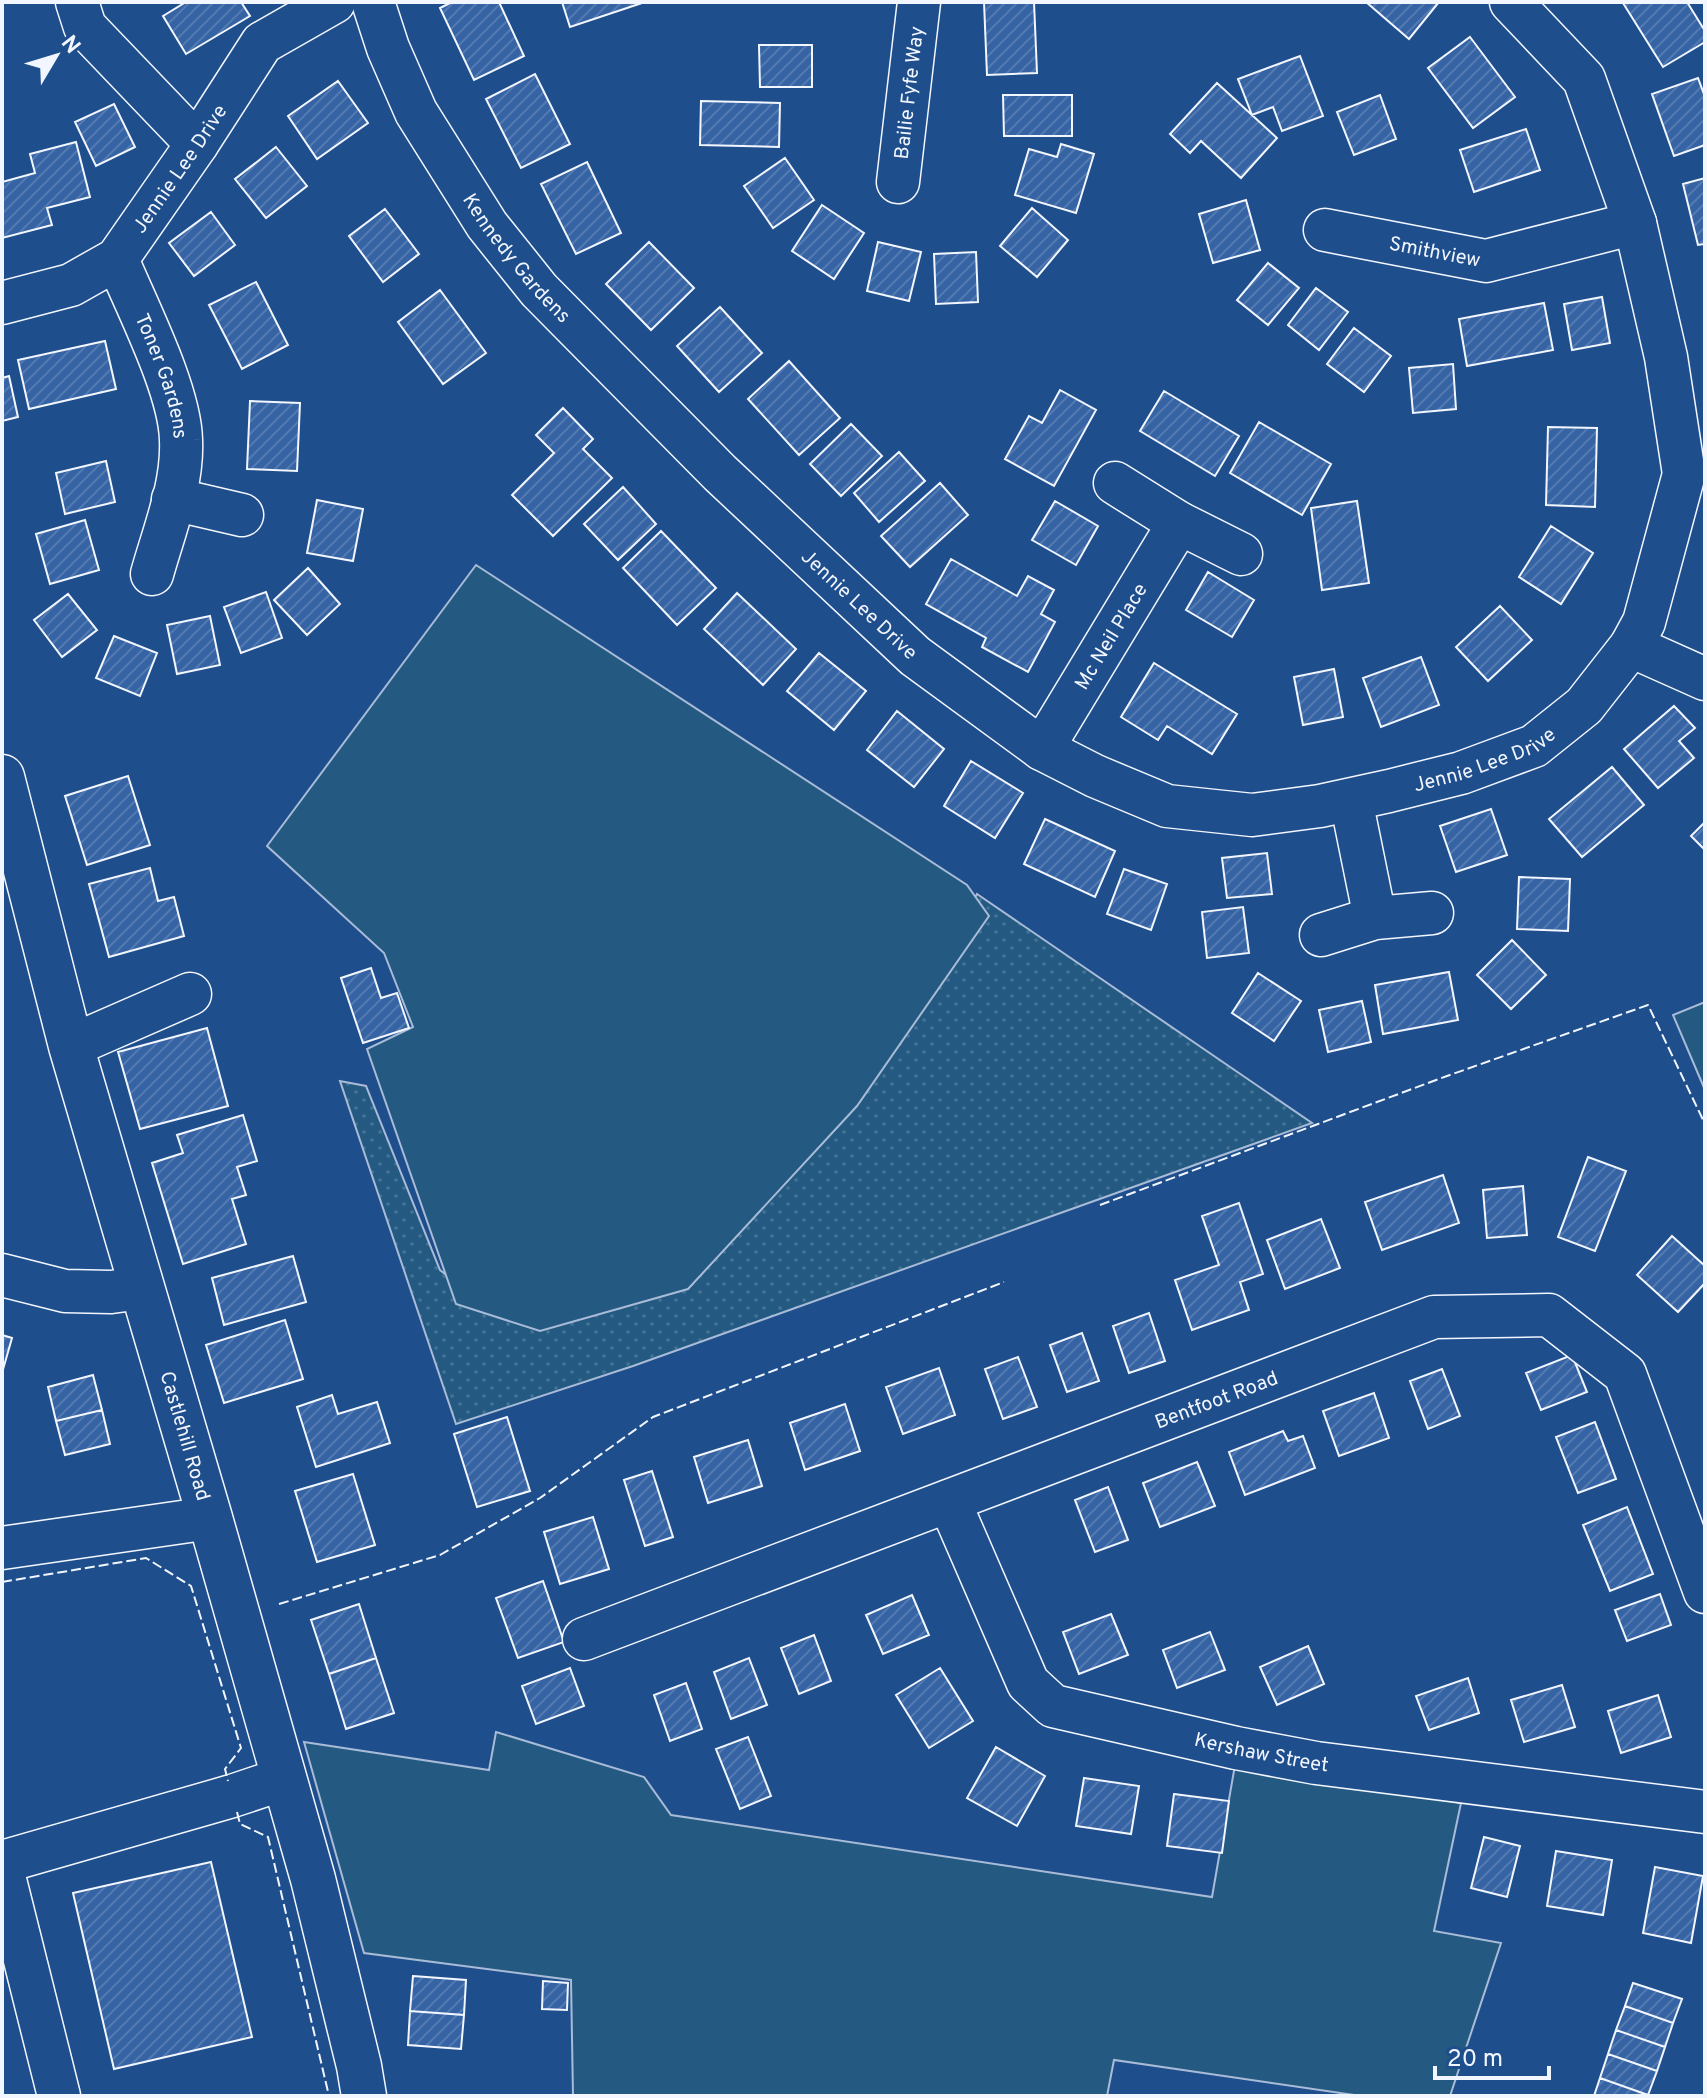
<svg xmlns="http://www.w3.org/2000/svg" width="1707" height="2098" viewBox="0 0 1707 2098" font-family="Overpass,sans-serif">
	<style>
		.grass { fill: url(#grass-dots); stroke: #a8bbd7; stroke-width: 2 }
		.park { fill: #245a82; stroke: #a8bbd7; stroke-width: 2 }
		.building { fill: url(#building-hatch); stroke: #f2f6ff; stroke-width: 2 }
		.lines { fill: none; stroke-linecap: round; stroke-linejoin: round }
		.minor-casing { stroke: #f2f6ff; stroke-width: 45 }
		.major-casing { stroke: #f2f6ff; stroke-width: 47 }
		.minor { stroke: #1f4e8c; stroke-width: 42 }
		.major { stroke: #1f4e8c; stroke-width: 44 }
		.fence { stroke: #f2f6ff; stroke-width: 2; stroke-dasharray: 10 4; stroke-linecap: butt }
		.labels { text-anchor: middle; stroke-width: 6; stroke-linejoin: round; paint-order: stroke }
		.street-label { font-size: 20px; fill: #f2f6ff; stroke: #1f4e8c }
	</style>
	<defs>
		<pattern id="grass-dots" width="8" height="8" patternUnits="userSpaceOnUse" patternTransform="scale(2)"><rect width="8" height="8" fill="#245a82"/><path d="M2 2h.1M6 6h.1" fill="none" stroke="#447295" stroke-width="1.8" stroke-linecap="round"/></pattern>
		<pattern id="building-hatch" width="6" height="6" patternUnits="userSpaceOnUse" patternTransform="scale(2)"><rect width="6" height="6" fill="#3563a3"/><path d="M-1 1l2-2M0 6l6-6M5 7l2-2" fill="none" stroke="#537ab1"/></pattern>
	</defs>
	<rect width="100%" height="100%" fill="#1f4e8c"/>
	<!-- grass -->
	<path class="grass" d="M977,894l335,229 -679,243 -177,58 -116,-343 26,5 74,184 46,35 448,-338z"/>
	<!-- park -->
	<path class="park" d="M476,565l491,320 22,31 -132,190 -169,183 -148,42 -84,-27 -89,-255 46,-22 -29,-74 -117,-107z
		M1705,1002v88l-32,-75z
		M496,1732l148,45 27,38 541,82 23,-132 226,38 -27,128 67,12 -51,153h-89l-247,-36 -7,36h-534l-2,-116 -207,-27 -60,-211 185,28z"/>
	<!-- building -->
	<path class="building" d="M186,2h55l9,14 -64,38 -23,-38z
		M452,2h47l25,54 -50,24 -34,-72z
		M562,2h83l-75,25z
		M984,2h50l3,71 -50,2z
		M1366,2h73l-30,37z
		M1687,2l18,29v11l-42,25 -40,-64z
		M1470,37l45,60 -42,31 -45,-60z
		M759,45h53v42h-52z
		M1300,56l23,60 -41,15 -9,-24 -21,8 -14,-36z
		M535,74l35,70 -49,24 -35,-69z
		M1698,78l7,19v48l-31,11 -22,-62z
		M338,81l30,42 -51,36 -29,-43z
		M1217,83l60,55 -36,40 -40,-37 -11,12 -20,-19z
		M1003,95h69v41h-68z
		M1380,95l16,44 -42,16 -17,-43z
		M701,101l79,2 -1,44 -79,-2z
		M114,104l21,43 -39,19 -21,-44z
		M1526,129l14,41 -66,22 -14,-42z
		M76,142l14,55 -43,11 5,17 -50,13v-56l33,-9 -5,-19z
		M1061,144l33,10 -18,59 -61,-18 14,-46 28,8z
		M276,147l31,39 -41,32 -31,-39z
		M785,158l29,42 -41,28 -29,-42z
		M587,162l34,71 -45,21 -35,-70z
		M1705,178v66l-7,1 -15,-61z
		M1246,200l14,50 -47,13 -14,-49z
		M822,205l42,28 -30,46 -42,-28z
		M1032,208l36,32 -31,37 -37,-31z
		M385,209l34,45 -36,28 -34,-46z
		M211,212l24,33 -41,31 -25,-33z
		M649,242l45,46 -43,42 -45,-46z
		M878,242l43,10 -12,49 -42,-10z
		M976,252l2,50 -42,2 -2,-50z
		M1268,263l31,25 -31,37 -31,-25z
		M256,282l32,63 -46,24 -33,-64z
		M1316,288l32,24 -29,38 -31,-25z
		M440,290l46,63 -43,31 -45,-62z
		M1602,297l8,46 -38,7 -8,-46z
		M1544,303l9,47 -86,16 -8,-47z
		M720,307l42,46 -43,39 -42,-46z
		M1354,328l37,28 -27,36 -37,-28z
		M105,341l11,48 -87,20 -11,-49z
		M789,361l51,57 -41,37 -51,-56z
		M1453,364l3,45 -43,4 -4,-45z
		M9,376l9,41 -16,4v-43z
		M1060,390l36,20 -42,76 -49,-27 24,-43 13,7z
		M1164,391l75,45 -24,40 -75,-45z
		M250,401l50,2 -3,68 -50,-2z
		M563,408l30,31 -10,10 29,29 -59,58 -41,-41 42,-42 -18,-18z
		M1259,422l72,42 -29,51 -72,-42z
		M851,424l31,32 -41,40 -31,-32z
		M1548,427l49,1 -2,79 -49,-2z
		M899,452l26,29 -46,41 -25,-29z
		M106,461l9,41 -50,12 -9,-41z
		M940,483l28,32 -58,52 -29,-31z
		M623,487l33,37 -38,36 -34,-36z
		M317,500l46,9 -10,52 -46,-8z
		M1055,501l43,25 -22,39 -44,-25z
		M1357,501l12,82 -47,7 -11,-82z
		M85,520l14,50 -49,14 -14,-50z
		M1551,526l42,27 -32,51 -42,-27z
		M661,531l55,57 -39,37 -54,-57z
		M951,559l66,37 11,-20 26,14 -13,24 14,8 -27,50 -46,-25 4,-9 -60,-34z
		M308,568l32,36 -33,31 -33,-35z
		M1208,572l46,28 -22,37 -46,-27z
		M266,592l16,46 -41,15 -17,-46z
		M737,593l59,56 -33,36 -59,-56z
		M68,594l29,36 -35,27 -28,-37z
		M1500,606l32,34 -44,41 -32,-34z
		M210,616l10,49 -43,9 -10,-49z
		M114,636l43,17 -17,43 -44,-18z
		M819,653l47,38 -32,39 -47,-39z
		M1421,657l18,48 -58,22 -18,-49z
		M1154,663l83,51 -25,40 -45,-28 -9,14 -37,-23z
		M1334,669l9,48 -40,8 -9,-48z
		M1674,706l21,22 -16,13 15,17 -36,30 -34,-39z
		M897,711l47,38 -30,38 -47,-37z
		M971,761l52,32 -28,45 -51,-32z
		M1612,767l32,38 -62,52 -33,-38z
		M128,776l22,69 -63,20 -22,-69z
		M1491,809l16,46 -51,17 -16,-46z
		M1045,819l70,32 -20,46 -71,-33z
		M1705,822v28l-14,-14z
		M1267,853l5,41 -45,4 -5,-40z
		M150,868l8,33 16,-4 10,39 -75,21 -20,-73z
		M1124,869l43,15 -16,46 -44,-16z
		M1519,877l51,2 -2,52 -51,-2z
		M1243,907l6,46 -42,5 -5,-46z
		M1512,940l34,35 -35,34 -34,-34z
		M371,968l10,30 16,-5 12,35 -46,15 -22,-65z
		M1449,972l9,48 -75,14 -8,-49z
		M1258,973l43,28 -27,40 -42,-28z
		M1362,1001l9,41 -43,10 -9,-42z
		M207,1028l21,78 -88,23 -22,-77z
		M243,1115l14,46 -20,6 9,28 -14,4 14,45 -63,20 -31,-101 31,-10 -6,-18z
		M1588,1157l38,14 -31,80 -37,-14z
		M1443,1175l16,48 -77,27 -17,-48z
		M1523,1186l4,49 -40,3 -4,-48z
		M1239,1203l24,71 -23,8 9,28 -57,20 -17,-50 44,-15 -17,-49z
		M1321,1219l19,49 -55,21 -18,-49z
		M1672,1236l33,30v17l-27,29 -41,-37z
		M293,1256l13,46 -82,23 -12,-47z
		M1149,1313l16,48 -36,12 -16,-47z
		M285,1320l18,59 -79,24 -18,-58z
		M1082,1333l17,48 -32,11 -17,-47z
		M2,1335l10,3 -10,35z
		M1572,1355l15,37 -46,18 -15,-37z
		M1018,1357l19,50 -34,12 -18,-50z
		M939,1368l16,47 -52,19 -17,-47z
		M1442,1369l18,47 -32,13 -18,-48z
		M93,1375l9,35 -46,11 -8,-34z
		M1374,1393l15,45 -50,18 -16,-45z
		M332,1395l6,19 39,-12 13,41 -74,24 -19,-60z
		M845,1404l15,47 -55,19 -15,-47z
		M102,1410l8,34 -45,11 -9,-34z
		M507,1417l23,74 -53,16 -23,-73z
		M1595,1422l21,57 -38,14 -22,-56z
		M1283,1431l5,10 15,-5 12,32 -70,27 -16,-43z
		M748,1440l14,46 -54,17 -14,-46z
		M1197,1462l18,44 -55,21 -17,-44z
		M652,1471l21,66 -28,9 -21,-66z
		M353,1474l22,71 -58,17 -22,-71z
		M1108,1487l20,53 -33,12 -20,-52z
		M1627,1507l26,67 -43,17 -27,-66z
		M593,1517l16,52 -49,15 -16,-52z
		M543,1581l21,61 -46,16 -22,-60z
		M1660,1594l11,31 -44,16 -12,-31z
		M912,1595l17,40 -46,19 -17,-39z
		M359,1604l17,54 -47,16 -18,-54z
		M1111,1614l17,41 -49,19 -16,-42z
		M1210,1632l15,38 -48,18 -14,-38z
		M814,1635l17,46 -32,13 -18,-46z
		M1308,1646l16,38 -47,21 -17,-38z
		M376,1658l18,55 -48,16 -17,-55z
		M749,1658l18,47 -36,14 -17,-47z
		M570,1668l14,38 -48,18 -14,-38z
		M940,1668l33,53 -44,27 -33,-53z
		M1468,1678l11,35 -50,17 -13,-34z
		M686,1683l16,46 -32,12 -16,-46z
		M1562,1685l13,42 -51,15 -13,-42z
		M1658,1695l13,42 -50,16 -13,-42z
		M748,1737l23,59 -31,13 -24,-60z
		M996,1747l49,29 -28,50 -50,-28z
		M1084,1778l55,8 -8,48 -55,-8z
		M1174,1794l55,7 -7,52 -55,-7z
		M1484,1837l36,9 -13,51 -36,-9z
		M1556,1851l56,9 -9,55 -56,-9z
		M211,1862l41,175 -138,32 -41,-176z
		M1655,1867l48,9 -12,67 -48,-10z
		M413,1976l53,4 -2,35 -54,-4z
		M543,1981l25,2 -1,27 -25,-1z
		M1633,1983l49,16 -9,24 -48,-17z
		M1625,2006l48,17 -8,24 -49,-17z
		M410,2011l54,4 -3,34 -53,-4z
		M1616,2030l49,17 -8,24 -49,-17z
		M1608,2054l49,17 -9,24 -48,-17z
		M1600,2078l48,17 -54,1z"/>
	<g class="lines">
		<!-- minor casing -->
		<g class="minor-casing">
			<g id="minor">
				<path d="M77,2l8,25 112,117"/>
				<path id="s1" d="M373,2l15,46 28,64 71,113 52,65 181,183 195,183 127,93 53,27 72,30 85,9 68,-9 69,-15 72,-18 73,-27 50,-40 47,-60 13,-24 40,-148 -18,-117 -31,-134 -51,-144 -73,-77"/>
				<path id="s2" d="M898,182l21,-180"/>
				<path id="s3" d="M1325,230l161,31 149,-38"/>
				<path id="s4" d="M117,259c20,48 63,131 64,181 2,45 -17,91 -29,134"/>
				<path id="s5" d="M2,303l69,-18 46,-26 80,-115 65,-101 72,-41"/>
				<path d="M1115,483l64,40 62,31"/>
				<path d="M173,499l69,16"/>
				<path d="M1631,646l74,33"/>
				<path id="s6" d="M1042,749l137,-226"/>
				<path d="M1351,800l24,118"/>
				<path d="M1321,935l54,-17 57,-5"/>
				<path d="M71,1046l119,-52"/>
				<path d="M2,1275l63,16 46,1 30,-4"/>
				<path id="s7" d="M949,1501l79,182 25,23 183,42 80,15 389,49"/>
				<path d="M2,1548l208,-30"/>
				<path id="s8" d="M584,1639l850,-322 115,-2 76,59 80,218"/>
				<path d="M2,1862l230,-66 51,-17"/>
				<path d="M2,1868l57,228"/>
			</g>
		</g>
		<!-- major casing -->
		<g class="major-casing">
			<g id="major">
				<path id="s9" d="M2,777l69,269 139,472 103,361 46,187 5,30"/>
			</g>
		</g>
		<!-- minor -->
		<use href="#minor" class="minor"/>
		<!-- major -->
		<use href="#major" class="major"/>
		<!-- fence -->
		<path class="fence" d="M1100,1205l347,-129 201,-71 57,119
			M2,1582l144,-24 45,28 50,162 -16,21 3,12
			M279,1604l161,-49 100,-57 113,-81 351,-135
			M237,1812l3,12 28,13 61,259"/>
	</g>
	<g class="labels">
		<!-- street labels -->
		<g class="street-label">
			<text dy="7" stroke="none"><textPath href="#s2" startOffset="90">Bailie Fyfe Way</textPath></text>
			<text dy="7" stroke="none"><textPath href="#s5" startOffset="234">Jennie Lee Drive</textPath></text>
			<text dy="7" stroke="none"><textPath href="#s3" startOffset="112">Smithview</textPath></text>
			<text dy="7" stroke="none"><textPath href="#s1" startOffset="296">Kennedy Gardens</textPath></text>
			<text dy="7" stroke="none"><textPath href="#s4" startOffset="126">Toner Gardens</textPath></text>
			<text dy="7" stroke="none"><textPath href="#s1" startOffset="784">Jennie Lee Drive</textPath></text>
			<text dy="7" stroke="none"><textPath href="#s6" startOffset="132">Mc Neil Place</textPath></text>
			<text dy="7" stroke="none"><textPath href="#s1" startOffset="1480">Jennie Lee Drive</textPath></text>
			<text dy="7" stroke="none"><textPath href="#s8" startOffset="676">Bentfoot Road</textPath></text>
			<text dy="7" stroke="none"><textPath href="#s9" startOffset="684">Castlehill Road</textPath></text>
			<text dy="7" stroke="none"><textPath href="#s7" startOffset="446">Kershaw Street</textPath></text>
		</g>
	</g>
	<!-- border -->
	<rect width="1707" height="2098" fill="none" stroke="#f2f6ff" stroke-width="8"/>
	<!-- north arrow -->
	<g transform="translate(56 56) rotate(52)" stroke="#1f4e8c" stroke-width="6" paint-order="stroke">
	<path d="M0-6L14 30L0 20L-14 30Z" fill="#f2f6ff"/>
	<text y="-12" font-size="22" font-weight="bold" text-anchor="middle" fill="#f2f6ff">N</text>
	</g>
	<!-- scale -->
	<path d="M1435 2066v12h114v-12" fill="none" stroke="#f2f6ff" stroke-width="4"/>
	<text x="1447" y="2066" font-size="24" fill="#f2f6ff" stroke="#1f4e8c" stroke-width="6" paint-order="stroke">20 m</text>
</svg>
